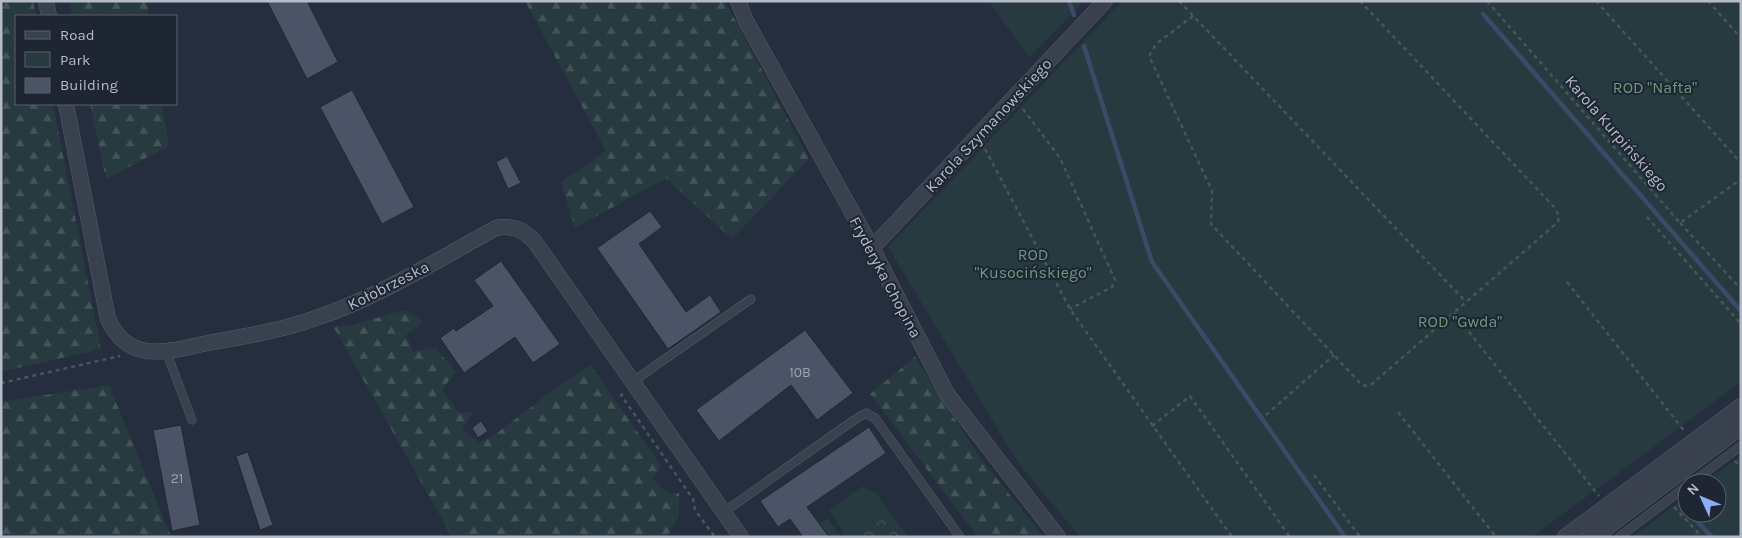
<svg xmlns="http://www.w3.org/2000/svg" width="1742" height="538" viewBox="0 0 1742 538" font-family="Karla,sans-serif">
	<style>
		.green { fill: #273a3f }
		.forest { fill: url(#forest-firs) }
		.park { fill: url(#park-crowns) }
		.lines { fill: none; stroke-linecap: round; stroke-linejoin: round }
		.stream { stroke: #3b4a67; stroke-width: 4.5 }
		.building { fill: #4b5467; stroke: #202735 }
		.service-casing { stroke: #575e6c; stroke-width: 9 }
		.minor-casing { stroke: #575e6c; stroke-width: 16 }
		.tertiary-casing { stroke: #575e6c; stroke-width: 19 }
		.path { stroke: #45575c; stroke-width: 2.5; stroke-dasharray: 4 4; stroke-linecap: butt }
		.service { stroke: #39404e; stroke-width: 8 }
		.minor { stroke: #39404e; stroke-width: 15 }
		.tertiary { stroke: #39404e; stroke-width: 18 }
		.labels { text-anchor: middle; stroke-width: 4; stroke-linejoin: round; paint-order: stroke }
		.number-label { font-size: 14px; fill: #9aa1b0 }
		.park-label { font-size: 16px; fill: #6d9a7b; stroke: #1e2533 }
		.street-label { font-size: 16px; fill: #b5bbc9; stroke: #1e2533 }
	</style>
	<defs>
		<pattern id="forest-firs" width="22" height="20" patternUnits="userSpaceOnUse" patternTransform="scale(1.25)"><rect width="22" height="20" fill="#273a3f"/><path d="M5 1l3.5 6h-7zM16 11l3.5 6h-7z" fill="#445559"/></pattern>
		<pattern id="park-crowns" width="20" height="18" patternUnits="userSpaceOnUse" patternTransform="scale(1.25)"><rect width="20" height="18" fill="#273a3f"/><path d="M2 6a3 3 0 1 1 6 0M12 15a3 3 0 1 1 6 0" fill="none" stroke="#445559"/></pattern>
	</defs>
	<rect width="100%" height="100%" fill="#252e3e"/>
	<!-- green -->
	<path class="green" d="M989,1h95l-55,57z
		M1122,1h619v381l-209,155h-452l-64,-77 -128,-213z
		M1741,455v82h-109l55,-41v17h30v-30h-13z
		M863,486l13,7 32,44h-62l-17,-27z
		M828,518l13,19h-12l-9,-13z"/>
	<!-- forest -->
	<path class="forest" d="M1,1h32l3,15h-20v88h37l48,245 -100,23z
		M69,1h78l2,15h-77z
		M525,1h200l84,158 -77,80 -66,-61 -91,50 -14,-46 45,-31z
		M90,104h72l7,42 -63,33z
		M404,310l19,12 -17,13 7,17 22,-5 21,25 -14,17 17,24 14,-1 -11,17 17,13 13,-5 66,-51 33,-21 70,101 -8,13 14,14h12v22l-12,22h-215l-119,-211 20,-1z
		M915,357l65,101 64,79h-66l-108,-143z
		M109,385l62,152h-170v-135z"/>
	<!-- park -->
	<path class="park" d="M888,515l16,22h-46z"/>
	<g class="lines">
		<!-- stream -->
		<path class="stream" d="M1069,1l5,14
			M1483,14l258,297
			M1084,46l68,216 193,275
			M1690,514l22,23"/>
	</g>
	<!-- building -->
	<path class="building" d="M267,1h40l31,61 -31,17z
		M352,90l62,117 -32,17 -62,-117z
		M507,156l14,27 -13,6 -12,-27z
		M650,211l12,16 -23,17 47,68 24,-17 11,17 -53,37 -71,-101z
		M501,261l59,83 -27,19 -18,-26 -51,36 -24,-35 14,-10 2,3 37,-25 -19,-26z
		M805,330l48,63 -36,27 -26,-35 -72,56 -23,-31z
		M481,421l7,10 -10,7 -6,-10z
		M181,425l19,100 -28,6 -19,-101z
		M869,427l17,26 -79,54 22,30h-26l-13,-18 -12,8 -18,-26z
		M248,452l25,73 -13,5 -24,-74z"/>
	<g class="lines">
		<!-- service casing -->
		<g class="service-casing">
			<path id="service" d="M166,351l26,69
				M632,382l119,-83
				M1691,483l50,-37
				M724,512l130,-92 12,-7 9,5 85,119
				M1619,537l68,-51"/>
		</g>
		<!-- minor casing -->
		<g class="minor-casing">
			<path id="minor" d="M46,1l3,15
				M738,1l8,20 126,227 75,146 111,143
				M66,104l42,215c22,48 63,31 105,23 34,-6 70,-12 103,-24 63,-21 121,-58 180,-90 17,-3 27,1 39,14l206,295
				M872,248l233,-247
				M1565,537l176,-131"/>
		</g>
		<!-- tertiary casing -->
		<g class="tertiary-casing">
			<path id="tertiary" d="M1592,537l149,-112"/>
		</g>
		<!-- path -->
		<path class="path" d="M1179,1l287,301
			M1487,1l193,222 61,-44
			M1596,1l145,162
			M1708,1l33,37
			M1193,16l-37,28 -7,12 63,135 -1,33 151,161 5,1 5,-2 186,-162 1,-6 -4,-8 -195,-207
			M1023,109l37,49 55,122 -3,7 -42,22
			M985,149l85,160 162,228
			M1647,217l94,107
			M1680,223l61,66
			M1567,282l118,150
			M1454,313l145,183
			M1,383l119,-27
			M623,394l-2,1 72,104 2,11 20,27
			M1398,412l98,125
			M1266,415l68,-60
			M1152,426l38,-30 100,141
			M1735,461l6,6
			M1314,475l46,62
			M1674,507l28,30
			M712,537v-1"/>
		<!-- service -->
		<use href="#service" class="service"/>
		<!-- minor -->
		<use href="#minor" class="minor"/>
		<!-- tertiary -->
		<use href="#tertiary" class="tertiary"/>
	</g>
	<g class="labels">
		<!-- number labels -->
		<g class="number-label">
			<text x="800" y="377">10B</text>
			<text x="177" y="483">21</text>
		</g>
		<!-- park labels -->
		<g class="park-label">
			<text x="1655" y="93">ROD "Nafta"</text>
			<text x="1033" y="260">ROD<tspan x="1033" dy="18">"Kusocińskiego"</tspan></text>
			<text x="1460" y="327">ROD "Gwda"</text>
		</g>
		<!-- street labels -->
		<g class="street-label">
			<text transform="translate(988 125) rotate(-47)" y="6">Karola Szymanowskiego</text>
			<text transform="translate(1617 133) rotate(49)" y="6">Karola Kurpińskiego</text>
			<text transform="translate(886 277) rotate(62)" y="6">Fryderyka Chopina</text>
			<text transform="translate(388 285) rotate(-27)" y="6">Kołobrzeska</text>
		</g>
	</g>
	<!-- border -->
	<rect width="1742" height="538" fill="none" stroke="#b5bbc9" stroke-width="5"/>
	<!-- legend -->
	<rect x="15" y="15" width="162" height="90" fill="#1e2533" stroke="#5a616f"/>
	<rect x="25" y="31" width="25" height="8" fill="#39404e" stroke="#5a616f"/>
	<text x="60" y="40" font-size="15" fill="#b5bbc9">Road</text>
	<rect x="25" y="52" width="25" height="15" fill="#273a3f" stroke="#5a616f"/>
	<text x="60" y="65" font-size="15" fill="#b5bbc9">Park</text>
	<rect x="25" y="78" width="25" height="15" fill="#4b5467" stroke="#5a616f"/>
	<text x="60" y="90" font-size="15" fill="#b5bbc9">Building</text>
	<!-- north arrow -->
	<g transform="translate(1702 498) rotate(314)"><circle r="24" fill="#1e2533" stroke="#5a616f"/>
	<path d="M0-4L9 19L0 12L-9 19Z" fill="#8dadf6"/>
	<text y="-8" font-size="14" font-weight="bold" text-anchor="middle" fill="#b5bbc9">N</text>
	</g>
</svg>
